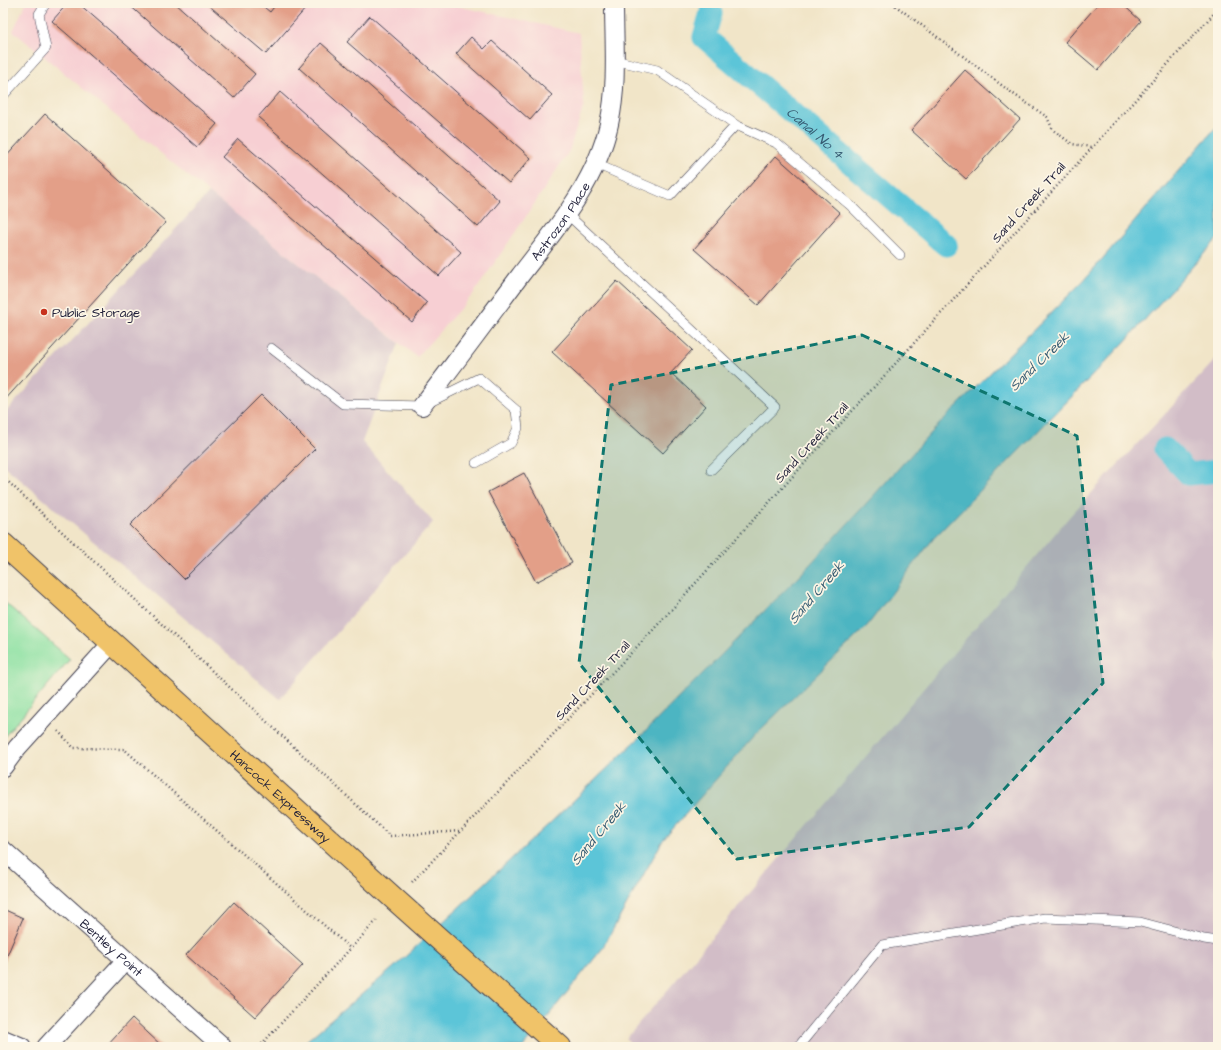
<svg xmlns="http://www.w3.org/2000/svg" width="1221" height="1050" viewBox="0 0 1221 1050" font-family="'Architects Daughter',sans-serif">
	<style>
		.built { fill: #f7cfd3 }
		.industrial { fill: #d2bdc7 }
		.green { fill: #8ce1a3; stroke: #57826f }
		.water { fill: #5cc5d8; stroke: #3f748a }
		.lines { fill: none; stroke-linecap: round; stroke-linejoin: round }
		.canal { stroke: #5cc5d8; stroke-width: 23 }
		.building { fill: #e39f88 }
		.service-casing { stroke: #413f50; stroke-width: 10 }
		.minor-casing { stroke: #413f50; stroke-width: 20 }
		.primary-casing { stroke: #413f50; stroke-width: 24 }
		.path { stroke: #413f50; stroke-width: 2.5; stroke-dasharray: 1 3; stroke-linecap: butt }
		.service { stroke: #fff; stroke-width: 9 }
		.minor { stroke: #fff; stroke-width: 18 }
		.primary { stroke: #f0c369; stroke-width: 22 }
		.marked { fill: #0f766e; fill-opacity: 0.2; stroke: #0f766e; stroke-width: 3; stroke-dasharray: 8 5; stroke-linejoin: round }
		.poi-dot { fill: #c8321e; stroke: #fcf5e5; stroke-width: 1.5 }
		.labels { text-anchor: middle; stroke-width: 3.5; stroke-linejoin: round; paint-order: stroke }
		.street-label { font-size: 13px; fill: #22223b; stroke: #fcf5e5 }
		.poi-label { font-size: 13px; fill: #22223b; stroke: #fcf5e5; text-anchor: start }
		.water-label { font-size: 14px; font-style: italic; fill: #365b72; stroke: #fcf5e5 }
	</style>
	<rect width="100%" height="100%" fill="#fcf5e5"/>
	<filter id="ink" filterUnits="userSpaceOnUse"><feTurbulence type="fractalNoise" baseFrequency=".025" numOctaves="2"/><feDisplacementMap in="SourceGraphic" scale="8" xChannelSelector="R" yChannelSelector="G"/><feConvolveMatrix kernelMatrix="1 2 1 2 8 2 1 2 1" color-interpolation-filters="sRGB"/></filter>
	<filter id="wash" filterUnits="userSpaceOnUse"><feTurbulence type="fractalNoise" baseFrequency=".012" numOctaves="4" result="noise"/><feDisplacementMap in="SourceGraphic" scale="16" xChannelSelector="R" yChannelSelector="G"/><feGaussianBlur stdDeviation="0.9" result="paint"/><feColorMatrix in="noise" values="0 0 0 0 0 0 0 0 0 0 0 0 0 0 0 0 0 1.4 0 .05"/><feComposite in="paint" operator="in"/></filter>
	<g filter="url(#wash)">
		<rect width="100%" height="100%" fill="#f1e5c8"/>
		<!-- built -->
		<path class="built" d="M26,3h418l135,30 5,72 -15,46 -38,58 -57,84 -57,64 -208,-164 -196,-162z"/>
		<!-- industrial -->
		<path class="industrial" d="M209,193l190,150 -37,99 71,80 -153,177 -277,-234v-50z
			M1218,357v690h-583l-9,-8 444,-523z"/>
		<!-- green -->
		<path class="green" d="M3,601l67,58 -67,79z"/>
		<!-- water -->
		<path class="water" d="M1218,125v113l-95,106 -190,195 -66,87 -113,110 -91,104 -61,109 -79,98h-224l94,-79 155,-143 91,-87 163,-165 143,-155 139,-138z"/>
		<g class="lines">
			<!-- canal -->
			<g class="canal">
				<path id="s1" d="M711,13l-7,24 242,208"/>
				<path d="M1165,449l24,25 29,-3"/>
			</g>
		</g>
		<g id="blocks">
			<!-- building -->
			<path class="building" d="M68,3h10l139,121 -20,23 -145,-126z
				M127,3h48l80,71 -21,24z
				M206,3h53l11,9 7,-9h24l5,5 -40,46z
				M1099,3h22l20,18 -43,49 -33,-28z
				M370,16l161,142 -22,25 -162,-141z
				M471,37l13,12 8,-8 60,54 -22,25 -74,-66z
				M321,43l179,158 -22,26 -179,-159z
				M965,70l55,49 -54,60 -55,-49z
				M280,92l181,160 -22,24 -181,-159z
				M45,114l121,108 -163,180v-242z
				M238,139l189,164 -15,19 -190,-165z
				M776,156l64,57 -82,92 -64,-56z
				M617,281l75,69 -21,23 35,33 -43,47 -111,-101z
				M261,395l54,54 -131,130 -54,-54z
				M524,473l48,90 -36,19 -48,-90z
				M234,902l69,63 -48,52 -69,-62z
				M3,909l20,9 -20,47z
				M132,1018l31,29h-58z"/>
		</g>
	</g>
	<g filter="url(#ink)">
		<use href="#blocks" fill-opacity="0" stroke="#413f50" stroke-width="1"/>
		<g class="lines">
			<!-- service casing -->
			<g class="service-casing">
				<path id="service" d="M614,60l43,10 79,55
					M3,96l43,-48 -7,-34 7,-11
					M596,164l74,32 66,-71 40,18 75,63 49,49
					M567,214l208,193 -64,63
					M271,348l72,56 79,2 57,-28 37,32 2,18 -7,15 -35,20
					M798,1047l84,-102 163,-27 95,4 64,17 14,2"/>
			</g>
			<!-- minor casing -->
			<g class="minor-casing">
				<g id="minor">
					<path id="s2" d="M422,406c33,-43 65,-86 97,-129 36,-47 77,-94 90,-153 9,-39 5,-81 5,-121"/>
					<path d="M3,767l14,-19 95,-105"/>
					<path id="s3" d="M3,850l218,195"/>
					<path d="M3,1039l19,8"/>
					<path d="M46,1047l80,-87"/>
				</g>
			</g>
			<!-- primary casing -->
			<g class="primary-casing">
				<g id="primary">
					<path id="s4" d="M3,544l397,360 160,143"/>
				</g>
			</g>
			<!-- path -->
			<path class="path" d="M892,3l120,90 35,24 6,13 19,14 19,3
				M3,477l387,359 70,-5
				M58,731l16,17 50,1 226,199
				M412,882l241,-252 565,-621
				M259,1047l118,-127"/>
			<!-- service -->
			<use href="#service" class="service"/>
			<!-- minor -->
			<use href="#minor" class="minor"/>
			<!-- primary -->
			<use href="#primary" class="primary"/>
		</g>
	</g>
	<!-- marked area -->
	<path class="marked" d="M862,335l215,101 26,247 -134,144 -232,32 -158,-196 32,-278z"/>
	<!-- markers -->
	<circle class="poi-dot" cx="44" cy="312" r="4"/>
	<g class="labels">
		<!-- street labels -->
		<g class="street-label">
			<text transform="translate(1028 202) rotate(-48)" y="5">Sand Creek Trail</text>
			<text dy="5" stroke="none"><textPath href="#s2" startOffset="231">Astrozon Place</textPath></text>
			<text transform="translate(811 442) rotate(-48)" y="5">Sand Creek Trail</text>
			<text transform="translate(592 680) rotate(-47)" y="5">Sand Creek Trail</text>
			<text dy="5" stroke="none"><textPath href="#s4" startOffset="375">Hancock Expressway</textPath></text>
			<text dy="5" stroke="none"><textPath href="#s3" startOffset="146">Bentley Point</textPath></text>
		</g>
		<!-- poi labels -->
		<g class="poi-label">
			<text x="52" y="317">Public Storage</text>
		</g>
		<!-- water labels -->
		<g class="water-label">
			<text dy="5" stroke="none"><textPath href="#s1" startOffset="172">Canal No 4</textPath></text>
			<text transform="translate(1039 361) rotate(-44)" y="5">Sand Creek</text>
			<text transform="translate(816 592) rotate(-49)" y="5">Sand Creek</text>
			<text transform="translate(598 833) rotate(-50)" y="5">Sand Creek</text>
		</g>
	</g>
	<!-- margin -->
	<rect width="1221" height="1050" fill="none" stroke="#fcf5e5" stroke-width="16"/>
</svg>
